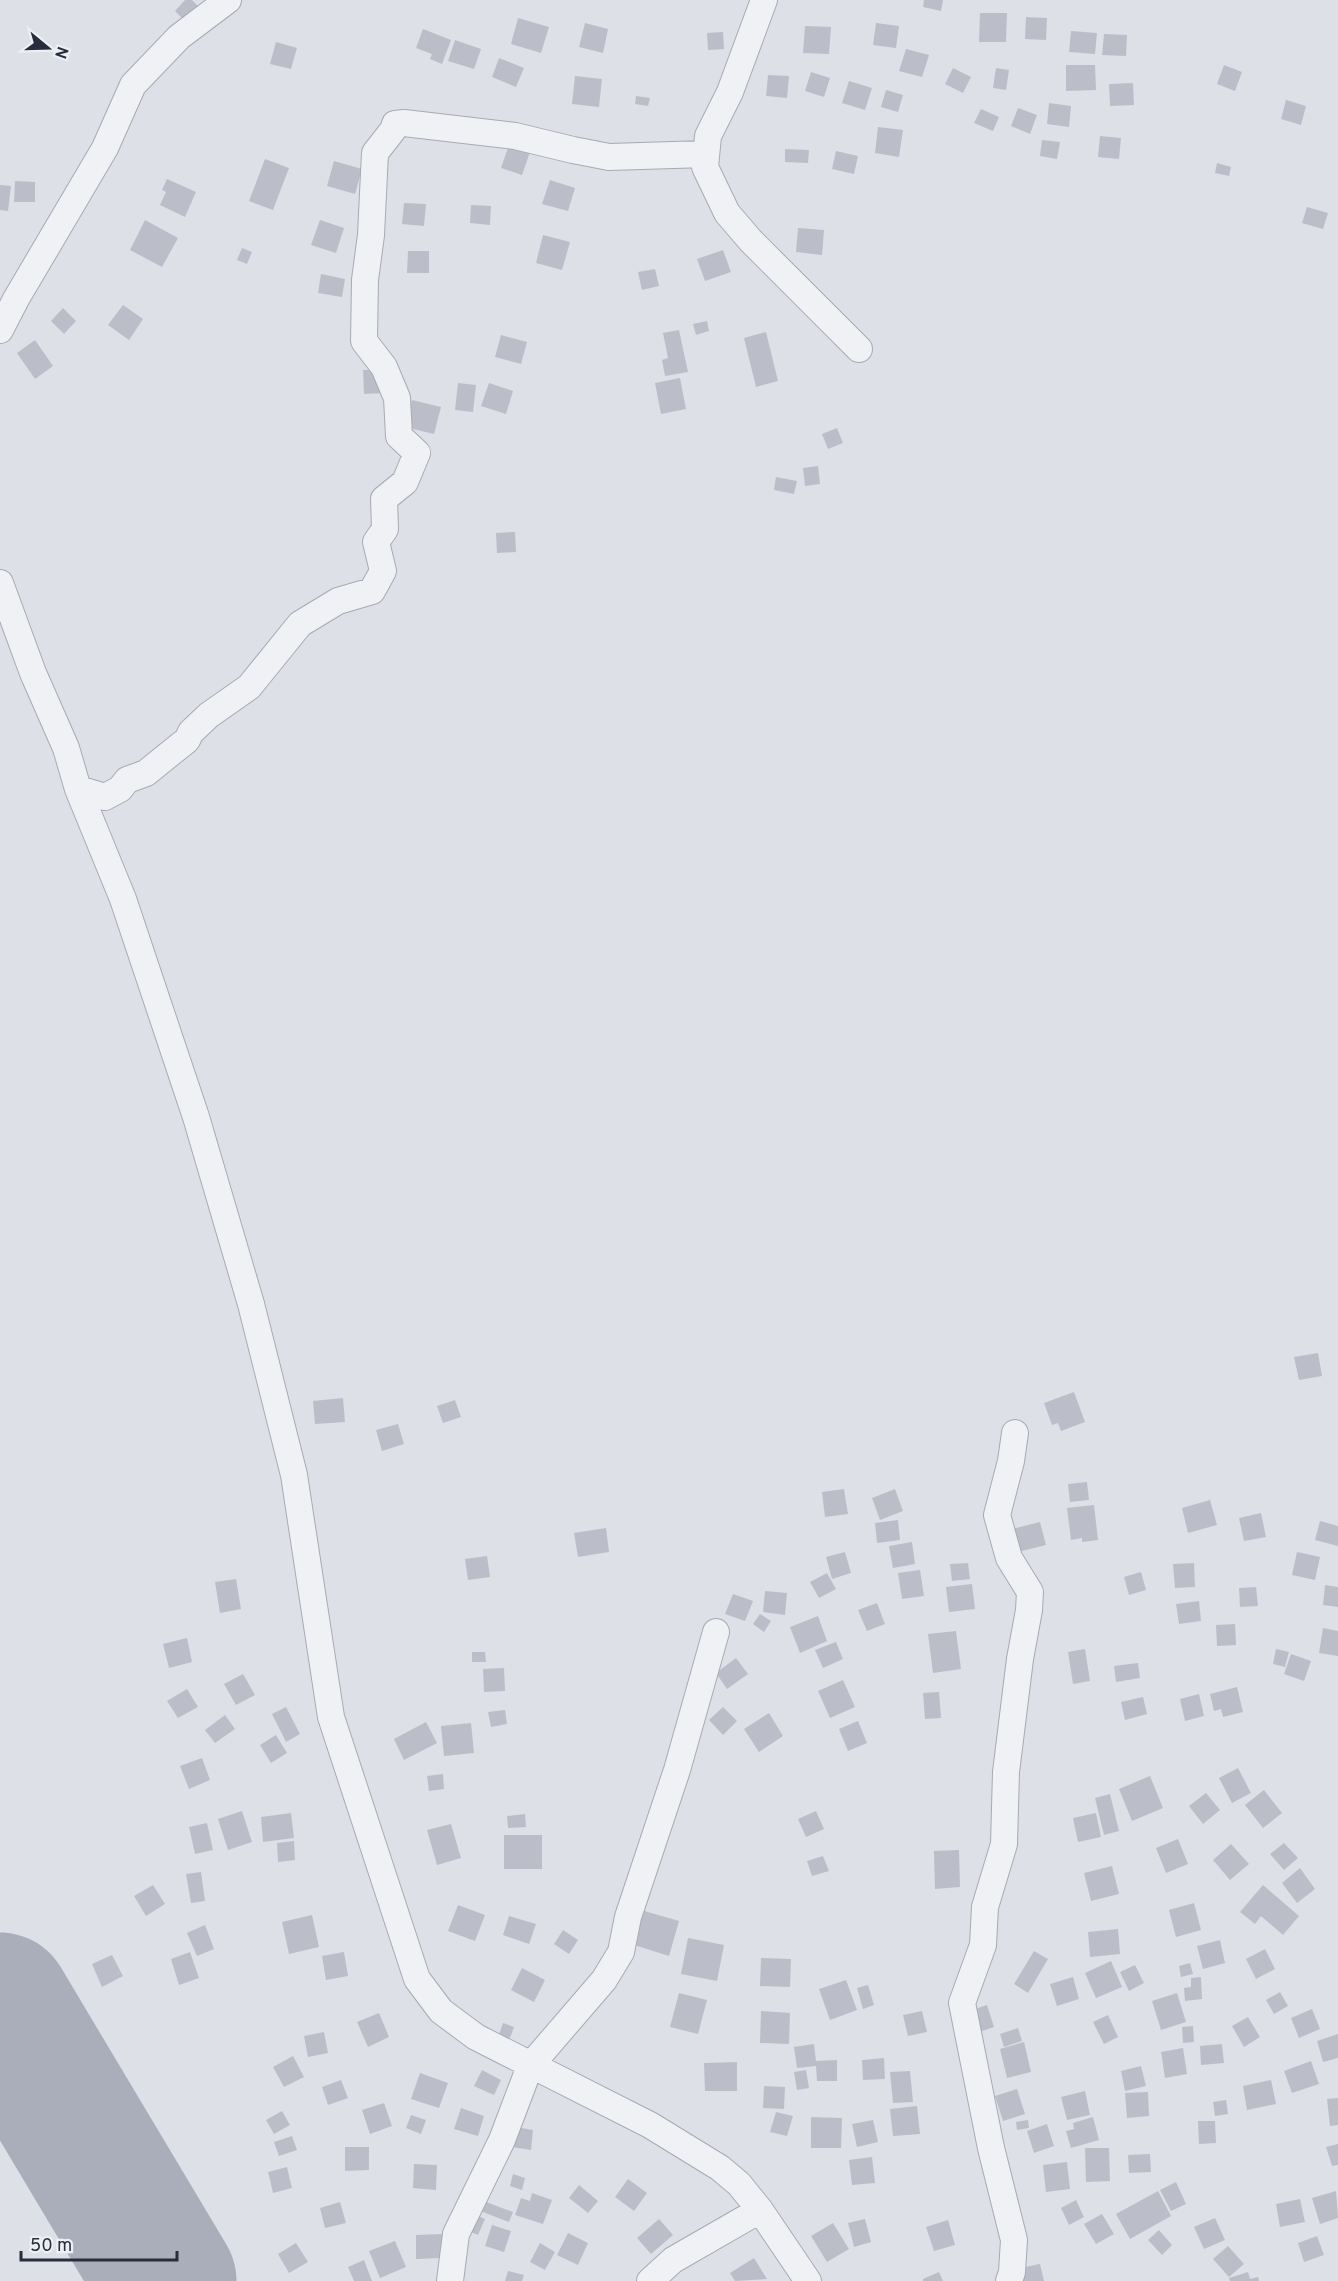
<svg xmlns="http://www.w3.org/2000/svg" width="1338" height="2281" viewBox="0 0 1338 2281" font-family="Overpass,sans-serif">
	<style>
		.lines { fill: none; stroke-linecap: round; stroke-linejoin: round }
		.runway { stroke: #aaaeba; stroke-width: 141 }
		.building { fill: #bbbec8 }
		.minor-casing { stroke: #a7aab3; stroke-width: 28 }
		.minor { stroke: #f0f1f5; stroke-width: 26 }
	</style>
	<rect width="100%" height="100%" fill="#dde0e6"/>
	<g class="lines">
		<!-- runway -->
		<path class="runway" d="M0,2003l166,278"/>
	</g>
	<!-- building -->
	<path class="building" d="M185,0h7l11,11 -14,14 -14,-14z
		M924,0h19l-2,11 -18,-4z
		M980,13h27l-1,29h-27z
		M1026,17l21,1 -1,22 -21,-1z
		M518,18l31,9 -8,26 -30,-9z
		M585,23l23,6 -5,24 -24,-6z
		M876,23l23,3 -3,22 -23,-3z
		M805,26l26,1 -2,27 -26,-1z
		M423,29l28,11 -9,24 -12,-5 2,-5 -16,-6z
		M1071,31l26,2 -2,21 -26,-2z
		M723,32l1,17 -16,1 -1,-17z
		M1104,34l23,1 -1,21 -24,-1z
		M455,40l26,9 -7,20 -26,-8z
		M276,42l21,6 -6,21 -21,-5z
		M906,49l23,6 -7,22 -23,-6z
		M499,58l25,10 -8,19 -24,-10z
		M1066,65h29l1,25 -30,1z
		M1224,65l18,7 -7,19 -18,-7z
		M953,68l18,9 -8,16 -18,-9z
		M996,68l13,2 -3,20 -13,-2z
		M811,72l19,6 -6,19 -19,-6z
		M768,75l21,1 -2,22 -21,-2z
		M575,76l27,3 -3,28 -27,-3z
		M849,81l23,7 -7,22 -23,-7z
		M1133,83l1,22 -24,1 -1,-22z
		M886,90l17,5 -5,17 -17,-5z
		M636,96l14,2 -2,8 -13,-2z
		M1286,100l20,6 -5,19 -20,-6z
		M1049,103l22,3 -2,21 -22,-3z
		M1018,108l19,7 -7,19 -19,-8z
		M981,109l18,8 -6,14 -19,-8z
		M878,127l25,3 -4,27 -24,-4z
		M1100,136l21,2 -2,21 -21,-2z
		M1042,140l18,2 -3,17 -17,-3z
		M509,145l21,7 -8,23 -21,-7z
		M785,149l24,1 -1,13 -23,-1z
		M836,151l22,5 -4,18 -22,-5z
		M265,159l24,9 -16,42 -24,-9z
		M334,161l28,8 -7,25 -28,-8z
		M1217,163l14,4 -2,9 -14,-3z
		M167,179l29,13 -11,25 -25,-12 6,-13 -4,-2z
		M550,180l25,8 -7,23 -26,-7z
		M15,181l20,1v20h-21z
		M0,185l11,1 -3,25 -8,-1z
		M404,203l22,1 -2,22 -22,-2z
		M471,205l20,1 -1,19 -20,-2z
		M1307,207l21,6 -5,16 -21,-6z
		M145,220l33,18 -16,29 -32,-17z
		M320,220l24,8 -8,25 -25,-8z
		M798,228l26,2 -2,25 -26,-3z
		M543,235l27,7 -8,28 -26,-7z
		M242,248l10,4 -5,12 -10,-4z
		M723,250l8,22 -26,9 -8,-22z
		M408,251h21v22h-22z
		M655,269l4,17 -17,4 -4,-18z
		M321,274l24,5 -3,18 -24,-4z
		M123,305l20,14 -14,21 -21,-15z
		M63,308l13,13 -12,13 -13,-13z
		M707,321l2,10 -13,4 -3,-11z
		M679,330l9,42 -23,4 -3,-16 6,-2 -5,-25z
		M766,332l12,49 -22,6 -12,-49z
		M501,335l26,7 -6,22 -26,-7z
		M35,340l18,26 -18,13 -18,-26z
		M363,370h20l1,23 -20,1z
		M680,378l6,31 -25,5 -6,-31z
		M458,383l18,2 -3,27 -18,-2z
		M489,383l24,8 -7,23 -25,-8z
		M412,400l29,7 -7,27 -29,-7z
		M837,428l6,15 -15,6 -6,-15z
		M818,466l2,18 -15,2 -2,-18z
		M776,477l21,4 -3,13 -20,-4z
		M515,532l1,20 -19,1 -1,-20z
		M1318,1353l4,23 -23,4 -5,-23z
		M1074,1392l11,30 -24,9 -3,-8 -6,2 -8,-22z
		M343,1398l2,24 -30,2 -2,-23z
		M455,1400l6,17 -18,6 -6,-17z
		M398,1424l6,20 -22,7 -6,-21z
		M1087,1482l2,18 -19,2 -2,-18z
		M844,1489l4,25 -23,3 -3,-25z
		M895,1489l8,22 -23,9 -8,-22z
		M1210,1500l7,25 -29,8 -6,-25z
		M1094,1505l4,35 -16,2v-4l-11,2 -4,-32z
		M1261,1513l5,24 -22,4 -5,-23z
		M898,1520l2,20 -23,3 -2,-20z
		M1320,1521l18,5v20l-23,-6z
		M1040,1522l6,23 -28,7 -6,-23z
		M606,1528l3,24 -31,5 -4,-24z
		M912,1542l3,22 -22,4 -4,-22z
		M845,1552l6,21 -19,6 -6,-22z
		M1297,1552l23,5 -5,23 -23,-5z
		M487,1556l3,21 -22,3 -3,-21z
		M968,1563l2,16 -18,2 -2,-17z
		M1194,1563l1,24 -20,1 -2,-24z
		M920,1570l4,26 -22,3 -4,-26z
		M1141,1572l5,18 -17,5 -5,-18z
		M827,1573l9,16 -17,9 -9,-16z
		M236,1579l5,30 -21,4 -5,-31z
		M972,1584l3,25 -26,3 -3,-25z
		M1325,1585l13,2v20l-15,-2z
		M1256,1587l2,19 -18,1 -1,-19z
		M765,1591l22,2 -2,22 -22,-3z
		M733,1594l20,7 -8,20 -20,-7z
		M1199,1601l2,20 -22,3 -3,-20z
		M877,1603l8,21 -18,7 -9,-21z
		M760,1614l11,7 -7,11 -11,-8z
		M818,1616l9,25 -27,12 -10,-26z
		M1235,1624l1,21 -19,1 -1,-21z
		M1323,1628l15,3v25l-19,-3z
		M956,1631l5,38 -28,4 -5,-39z
		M187,1638l5,24 -23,6 -6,-24z
		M836,1642l7,17 -20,9 -8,-18z
		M1085,1649l5,32 -17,3 -5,-32z
		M1276,1649l13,3 -4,15 -12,-3z
		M472,1652h13l1,10h-14z
		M1291,1654l20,7 -7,20 -20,-7z
		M736,1658l12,16 -21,15 -11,-16z
		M1138,1663l2,15 -24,4 -2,-16z
		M504,1668l1,23 -21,1 -1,-23z
		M243,1674l12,21 -19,10 -12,-21z
		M843,1680l12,27 -25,11 -12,-27z
		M1237,1687l6,25 -20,5 -2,-8 -7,2 -4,-17z
		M187,1689l11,18 -20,11 -11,-17z
		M939,1692l2,26 -16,1 -2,-26z
		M1199,1694l5,22 -19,5 -5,-22z
		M1143,1697l4,17 -22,6 -4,-18z
		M286,1707l14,27 -14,8 -14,-28z
		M723,1707l14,14 -14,14 -14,-15z
		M505,1710l2,14 -16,3 -3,-15z
		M769,1713l14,23 -24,16 -15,-23z
		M225,1715l10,14 -20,14 -10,-13z
		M858,1721l9,22 -19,8 -9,-22z
		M426,1722l11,21 -33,17 -10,-21z
		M471,1723l3,30 -30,3 -3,-30z
		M276,1735l11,18 -16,10 -11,-18z
		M202,1758l8,22 -21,9 -9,-23z
		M1238,1768l13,25 -19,10 -13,-25z
		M443,1774l1,15 -15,2 -2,-15z
		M1150,1776l13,32 -31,13 -13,-32z
		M1264,1790l18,23 -19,15 -18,-23z
		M1206,1793l14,17 -17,14 -14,-18z
		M1110,1794l9,37 -15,4 -9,-37z
		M242,1811l10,31 -24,8 -10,-31z
		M816,1811l8,18 -18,8 -8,-18z
		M291,1813l3,25 -31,4 -2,-25z
		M1096,1813l5,24 -23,5 -5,-24z
		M525,1814l1,13 -18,1 -1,-12z
		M207,1823l6,27 -18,4 -6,-27z
		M451,1824l10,34 -24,7 -10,-35z
		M504,1835h38v34h-38z
		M1178,1839l10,25 -22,9 -10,-25z
		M294,1841l1,19 -17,2 -1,-19z
		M1284,1843l14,15 -14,12 -14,-16z
		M1231,1844l18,20 -19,16 -17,-20z
		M959,1850l1,37 -25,2 -1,-38z
		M823,1856l6,15 -17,5 -5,-15z
		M1112,1866l7,28 -28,7 -7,-28z
		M1300,1868l15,21 -18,14 -15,-20z
		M201,1872l4,29 -14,2 -5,-29z
		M153,1885l12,19 -19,12 -12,-20z
		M1263,1885l36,31 -16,19 -22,-19 -6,8 -15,-12z
		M1194,1903l7,27 -25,7 -7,-27z
		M458,1905l27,10 -10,26 -27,-10z
		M641,1910l38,11 -10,35 -38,-12z
		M312,1915l7,32 -30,7 -7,-32z
		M509,1916l27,8 -7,20 -26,-9z
		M205,1925l9,24 -17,7 -10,-23z
		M1118,1929l2,25 -30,3 -2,-25z
		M563,1930l15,10 -9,14 -15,-10z
		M688,1938l36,7 -7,36 -36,-7z
		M1220,1940l5,23 -22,6 -6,-23z
		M1265,1949l10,20 -19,10 -10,-20z
		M1034,1951l14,8 -20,34 -14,-9z
		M190,1952l9,26 -20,7 -8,-26z
		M344,1952l4,24 -22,4 -4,-24z
		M112,1955l11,21 -21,11 -10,-23z
		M761,1958l30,1 -1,28 -30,-1z
		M1111,1961l11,26 -26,11 -11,-25z
		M1190,1963l3,11 -12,3 -2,-11z
		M1135,1965l9,18 -15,8 -9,-19z
		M522,1968l23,12 -11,22 -23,-12z
		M1073,1977l6,22 -22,7 -7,-22z
		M1201,1977l1,22 -17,2 -1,-13 7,-1v-9z
		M846,1980l11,30 -27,10 -11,-31z
		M868,1985l6,20 -11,4 -6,-21z
		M1280,1992l8,14 -14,8 -8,-14z
		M679,1993l28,7 -9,34 -28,-7z
		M1177,1993l9,29 -25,8 -9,-29z
		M987,2005l7,22 -21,7 -7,-22z
		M1312,2009l8,20 -21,9 -8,-20z
		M761,2011l29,2 -1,31 -29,-1z
		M922,2011l5,21 -19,4 -5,-21z
		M379,2013l10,24 -21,10 -11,-25z
		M1108,2015l10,22 -14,7 -11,-22z
		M1248,2017l12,20 -16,10 -12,-21z
		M503,2023l11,4 -4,11 -11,-3z
		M1193,2026l1,16 -11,1 -1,-16z
		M1018,2028l4,13 -18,6 -4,-13z
		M324,2032l4,21 -20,4 -4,-21z
		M1338,2034v24l-15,4 -6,-21z
		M1024,2042l7,30 -24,6 -7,-29z
		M814,2044l2,17 21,-1v21h-20l-1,-15 -19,2 -3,-21z
		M1222,2044l2,19 -23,2 -1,-19z
		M1183,2048l4,26 -22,4 -4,-26z
		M293,2056l11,21 -20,10 -11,-20z
		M884,2058l1,21 -22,1 -1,-20z
		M1311,2061l8,23 -27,9 -8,-22z
		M737,2062v29h-32l-1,-28z
		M1141,2066l5,20 -21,5 -4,-20z
		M482,2070l19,10 -7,15 -20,-9z
		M806,2070l3,18 -12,2 -3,-18z
		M910,2071l3,31 -20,1 -3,-31z
		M420,2073l28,10 -9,25 -28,-9z
		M341,2080l7,18 -20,7 -6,-18z
		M1271,2080l5,24 -29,6 -4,-24z
		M764,2086l21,1 -1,22 -21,-1z
		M1017,2089l8,25 -22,7 -8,-25z
		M1085,2091l5,24 -23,5 -6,-23z
		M1148,2092l1,24 -22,2 -2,-25z
		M1338,2098v27l-8,1 -3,-27z
		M1226,2100l2,14 -13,2 -2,-14z
		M384,2103l8,23 -22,8 -8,-24z
		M917,2106l3,28 -27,2 -3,-27z
		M461,2108l23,8 -6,20 -24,-7z
		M282,2111l8,14 -16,9 -8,-14z
		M776,2112l17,4 -6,20 -17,-4z
		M411,2115l15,5 -5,14 -15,-6z
		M811,2117l31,1 -1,30h-30z
		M1093,2117l6,23 -28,8 -5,-17 8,-2 -1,-6z
		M873,2120l5,22 -21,5 -5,-23z
		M1028,2120l1,8 -12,2 -1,-8z
		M1198,2121h17l1,22 -17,1z
		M1047,2124l7,22 -20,7 -7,-22z
		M515,2127l18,3 -2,20 -19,-3z
		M292,2136l5,14 -18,6 -5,-14z
		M1338,2144v21l-6,1 -6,-19z
		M345,2147h24v23l-24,1z
		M1085,2148h24l1,33 -24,1z
		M1150,2154l1,18 -22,1 -1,-18z
		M872,2157l3,26 -23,2 -3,-25z
		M1067,2162l3,27 -24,3 -3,-27z
		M414,2164l23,1 -1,25 -23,-2z
		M287,2167l5,21 -19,5 -5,-21z
		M513,2174l12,4 -3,12 -12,-4z
		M628,2179l19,14 -13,18 -19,-14z
		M1176,2182l10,22 -15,7 -11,-21z
		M579,2185l19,16 -10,12 -19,-15z
		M1158,2191l13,25 -41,23 -14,-25z
		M1336,2191l2,27 -18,6 -8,-26z
		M532,2193l20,7 -9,24 -28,-9 6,-17 9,3z
		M478,2199l35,13 -4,10 -34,-13z
		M1300,2199l5,23 -25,5 -4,-23z
		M1076,2200l8,17 -15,8 -8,-17z
		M340,2202l6,21 -21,5 -5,-20z
		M471,2213l14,6 -7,16 -14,-6z
		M1102,2214l12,20 -18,10 -12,-20z
		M1215,2218l10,22 -21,9 -10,-22z
		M659,2219l14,16 -22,19 -14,-16z
		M865,2219l6,23 -17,5 -6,-24z
		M948,2220l7,25 -21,6 -8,-24z
		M833,2223l16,26 -22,13 -16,-26z
		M492,2225l19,6 -7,21 -19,-6z
		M1159,2230l13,15 -10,10 -14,-15z
		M568,2233l20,10 -10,22 -21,-10z
		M442,2234l1,24 -27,1v-24z
		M1317,2236l7,19 -20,7 -6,-19z
		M395,2241l11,26 -26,11 -11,-27z
		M296,2243l12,19 -19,11 -11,-19z
		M540,2243l15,9 -10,18 -15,-8z
		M1228,2246l16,18 -15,13 -16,-18z
		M754,2258l13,21 -32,2 -5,-8z
		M364,2260l8,21h-18l-6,-14z
		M1040,2264l4,17h-21l-3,-13z
		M508,2271l16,4 -2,6h-17z
		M939,2272l4,9h-20v-2z
		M1248,2272l2,7 8,-2 1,4h-29l-1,-3z"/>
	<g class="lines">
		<!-- minor casing -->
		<g class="minor-casing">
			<path id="minor" d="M764,0l-34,92 -22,44 -3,31 22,46 24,28 108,108
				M0,330l16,-31 89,-151 28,-63 46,-48 49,-37
				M0,583l33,90 33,75 12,41 45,110 73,218 55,187 43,171 37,242 86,262 24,32 35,26 174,88 70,43 19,16 21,26 48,71
				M78,789l27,8 15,-8 7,-9 19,-7 41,-33 4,-8 18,-17 40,-28 51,-63 38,-23 34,-10 11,-20 -7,-29 9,-13 -1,-30 21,-17 12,-29 -18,-17 -2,-38 -13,-31 -20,-26 1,-61 6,-45 4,-82 18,-23 2,-6 9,-1 111,13 58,14 36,7 97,-3
				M450,2281l6,-47 46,-94 28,-74 74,-86 17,-28 7,-35 49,-147 39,-138
				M650,2281l23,-21 87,-50
				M1009,2281l3,-9 2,-32 -23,-92 -29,-145 21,-58 2,-38 19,-63 2,-72 14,-113 9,-49 1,-18 -21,-34 -12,-43 14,-54 4,-28"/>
		</g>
		<!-- minor -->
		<use href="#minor" class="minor"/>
	</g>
	<!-- north arrow -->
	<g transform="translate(48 48) rotate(109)" stroke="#eceff4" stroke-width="4.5" paint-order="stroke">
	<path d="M0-4.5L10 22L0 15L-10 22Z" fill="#282c3c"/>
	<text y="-9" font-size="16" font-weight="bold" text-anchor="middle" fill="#282c3c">N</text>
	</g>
	<!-- scale -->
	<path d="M21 2251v9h156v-9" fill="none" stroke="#282c3c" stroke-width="3"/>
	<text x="30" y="2251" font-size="18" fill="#282c3c" stroke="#eceff4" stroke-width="4.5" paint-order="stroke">50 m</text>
</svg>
